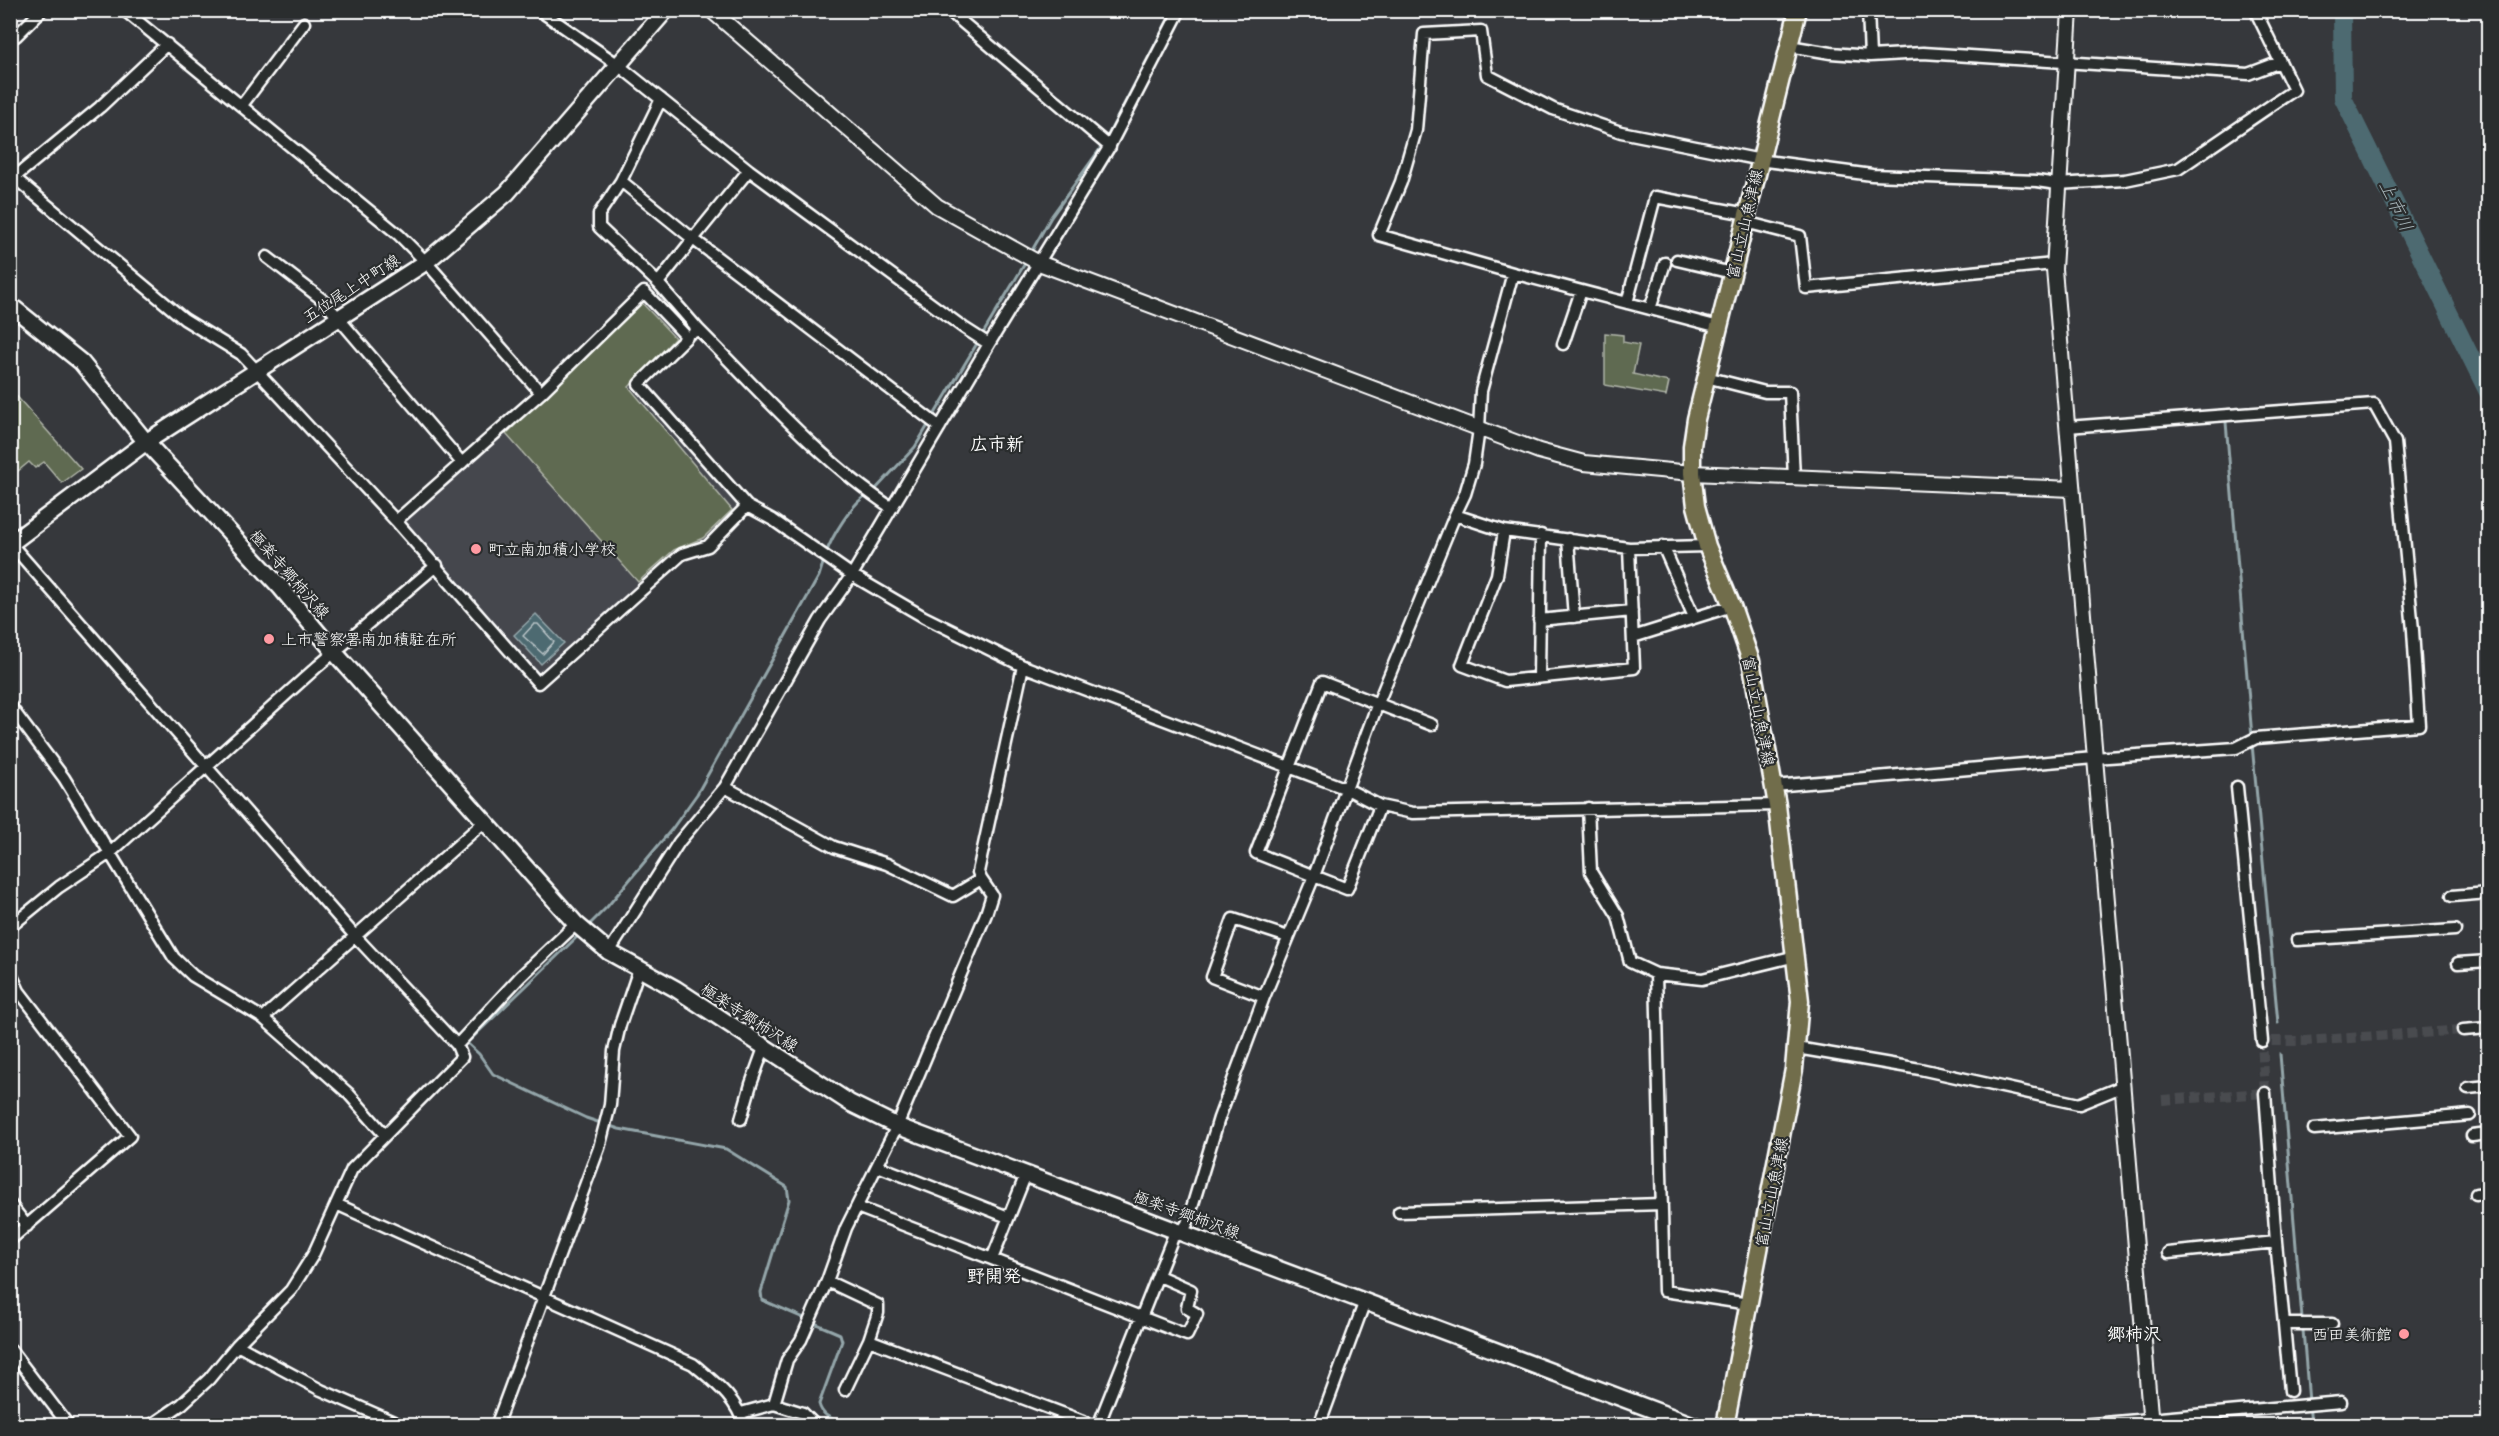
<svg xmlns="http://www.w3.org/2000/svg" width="2499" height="1436" viewBox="0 0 2499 1436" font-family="Kalam,'Klee One',sans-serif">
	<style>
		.built { fill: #44464d }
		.green { fill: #5f6a51; stroke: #afb4a8; stroke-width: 1.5 }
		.water { fill: #4d6a71; stroke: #94a6aa; stroke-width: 1.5 }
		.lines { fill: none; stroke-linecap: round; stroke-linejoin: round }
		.shore { stroke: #b8c3c6; stroke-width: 1.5 }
		.stream { stroke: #94a6aa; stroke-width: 3 }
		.river { stroke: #4d6a71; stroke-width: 18 }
		.minor-tunnel { stroke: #4a4c50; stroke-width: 10; stroke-dasharray: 10 5; stroke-linecap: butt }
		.minor-casing { stroke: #fff; stroke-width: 15 }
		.tertiary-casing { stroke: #fff; stroke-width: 18 }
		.secondary-casing { stroke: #fff; stroke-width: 20 }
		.primary-casing { stroke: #fff; stroke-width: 21 }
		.minor { stroke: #2a2d2e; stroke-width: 10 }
		.tertiary { stroke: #2a2d2e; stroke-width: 14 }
		.secondary { stroke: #2a2d2e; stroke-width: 15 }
		.primary { stroke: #716d4b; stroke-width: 16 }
		.poi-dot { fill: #ff9aa2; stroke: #2a2d2e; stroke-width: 2 }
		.labels { text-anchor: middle; stroke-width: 4.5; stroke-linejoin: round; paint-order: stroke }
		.street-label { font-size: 16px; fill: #fff; stroke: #2a2d2e }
		.poi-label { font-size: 16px; fill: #fff; stroke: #2a2d2e; text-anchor: start }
		.water-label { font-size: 18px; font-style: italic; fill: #a6b4b8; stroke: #2a2d2e }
		.neighbourhood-label { font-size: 18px; font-weight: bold; fill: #fff; stroke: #2a2d2e }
	</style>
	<rect width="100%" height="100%" fill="#36383c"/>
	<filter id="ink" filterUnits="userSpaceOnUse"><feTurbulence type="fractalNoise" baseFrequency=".0167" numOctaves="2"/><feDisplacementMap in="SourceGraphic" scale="12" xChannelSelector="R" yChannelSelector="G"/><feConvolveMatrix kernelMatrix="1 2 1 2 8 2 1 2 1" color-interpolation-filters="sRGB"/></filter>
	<g filter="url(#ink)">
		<!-- built -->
		<path class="built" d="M644,292l43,45 -48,48 108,121 -39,40 -26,8 -144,129 -142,-162z"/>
		<!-- green -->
		<path class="green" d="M642,303l33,35 -46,49 103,123 -29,28 -29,12 -36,32 -132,-148z
			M1605,333l18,2v7l16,3 -6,29 36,8 -3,14 -61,-11z
			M12,391l69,78 -19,14 -18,-21 -9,6 -6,-6 -11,9 -7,-6z"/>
		<!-- water -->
		<path class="water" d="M536,614l28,29 -23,21 -27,-29z"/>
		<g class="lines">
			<!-- shore -->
			<path class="shore" d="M534,624h4l16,18 -11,12 -20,-18z"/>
			<!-- stream -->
			<path class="stream" d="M1106,139l67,-129
				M1030,254l21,-37 52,-72
				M2226,422l26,315
				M874,491l41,-44 112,-187
				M826,554c5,-17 27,-52 42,-60
				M2252,744l26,279
				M586,928l21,-21 65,-78 25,-35 122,-218 5,-16
				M579,935l-112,108 12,11 14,20 93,44 33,11 107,20 61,38 2,13 -28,92 1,8 44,19
				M2280,1054l31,372
				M812,1322l28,12 2,7 -23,63c4,16 20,16 32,22"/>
			<!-- river -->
			<path class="river" d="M2342,10l1,88 145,294"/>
			<!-- minor-tunnel -->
			<path class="minor-tunnel" d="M2162,1100l103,-7 -3,-52h44l157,-11"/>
			<!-- minor casing -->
			<g class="minor-casing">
				<path id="minor" d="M124,10l275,225 27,27 115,131
					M539,10l78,54 132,106 215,158 25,16
					M948,10l162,137
					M1868,10l2,46 53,-3 325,21 32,-12
					M16,36l26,-26
					M1789,46l42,7 39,3
					M242,105l62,-82
					M749,170l-56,69 247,188
					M10,174l174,145 57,35 155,167
					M10,181l90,-74 67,-63
					M621,181l72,58 -35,44 -59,-56v-13z
					M621,181l40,-82
					M1745,222l55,14 6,52 248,-24
					M267,257l56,43 139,163
					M1677,260l55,13
					M658,283l40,46 -4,3
					M1627,303l28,-106 92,17
					M1650,309l15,-46
					M1719,327l-206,-54 -134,-38 22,-53 15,-52 8,-96 57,-3 6,44 66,34 68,23 145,29 106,14 165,6 20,3 68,-4 53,-11 116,-79 -39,-80
					M698,329c62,62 121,131 194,179
					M1563,344l18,-53
					M1706,377l59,15h25l4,86
					M747,506l-39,40 -26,8 -144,129 -142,-162 145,-128 103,-101 43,45 -48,47 108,122 26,14 79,55 72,42 99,49 324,123 33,17 33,7 364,-8
					M1455,515l49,16 125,17 78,-2
					M1504,531l-7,44 -35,90 43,16 129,-13 -5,-120
					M1568,539l6,78
					M10,543l345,393 102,109
					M1663,546l31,71
					M1539,620l93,-9
					M1633,637l99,-31
					M1539,677l2,-142
					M10,706l54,72 110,180 19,18 70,42 85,75 36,41
					M1774,786l320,-28 142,-10 20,-10 163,-13 -6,-95 -18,-188 -21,-38 -307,23
					M725,787l109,60 53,17 66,32 28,-17 -3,-7 45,-206
					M2237,787l25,254
					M1380,806l-33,83 -91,-36 66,-171 110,43
					M1588,808l3,64 27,44 12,46 26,12 46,5 94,-23
					M981,879l11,16 -6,19 -89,212 -51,102 -19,53 51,24v8l-9,27 227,86
					M2452,896l36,-3
					M10,927l49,-40 51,-34 208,-187 119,-101
					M2297,940l158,-10
					M609,952l70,-110 46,-55 95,-167 32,-45 137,-231 119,-195 72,-139
					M2458,963l30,-2
					M10,972l9,19 111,145 -120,104
					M1656,974l8,317 85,13
					M1264,997l-52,-20 21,-58 55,18
					M263,1018l221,-196
					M2463,1030l25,-2
					M1797,1048l123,21 159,35 42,-17
					M2468,1088l20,-2
					M2265,1093l11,149
					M741,1119l10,-35 13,-36
					M2314,1129l156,-14
					M2472,1136l16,-2
					M878,1166l130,51
					M2476,1194l12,-1
					M10,1204l17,22
					M336,1204l357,160c21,18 44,34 51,62
					M857,1207l135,52 34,-85
					M1399,1212l263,-8
					M2168,1253l108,-11 8,82
					M992,1259l195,76 10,-21 -10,-6 4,-18 -32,-14
					M237,1345l84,45 82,36
					M10,1349l59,77
					M845,1390l24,-50
					M2290,1391l-6,-67h48
					M774,1404l13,-44 14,-20 26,-59
					M741,1413l33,-9 29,9 13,13
					M150,1426l32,-22 27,-25 28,-34 54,-55 22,-35 39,-86 110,-112 -5,-12 63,-68 56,-53
					M496,1426l103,-278 11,-43 4,-54 6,-26 19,-56
					M1098,1426l75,-189 9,-6 5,-7 32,-106 45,-121 50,-121 64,-173 77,-188 10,-21 9,-30 5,-35 2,-38 32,-118
					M1319,1426l46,-125
					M2070,1426l271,-24"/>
			</g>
			<!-- tertiary casing -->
			<g class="tertiary-casing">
				<path id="tertiary" d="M711,10l226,196 102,57 500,188 45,12 108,10 380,16
					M2070,10l-16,259 97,1157"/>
			</g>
			<!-- secondary casing -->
			<g class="secondary-casing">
				<path id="secondary" d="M10,305l71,57 65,80 135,146 54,65 241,271 33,28 67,37 174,114 47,23 799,300
					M10,544l136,-102 280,-180 81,-69 159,-183"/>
			</g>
			<!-- primary casing -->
			<g class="primary-casing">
				<path id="primary" d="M1725,1426l69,-357 6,-68 -23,-196 -26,-144 -19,-55 -25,-60 -11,-40 -4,-33v-27l4,-27 102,-409"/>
			</g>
			<!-- minor -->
			<use href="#minor" class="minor"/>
			<!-- tertiary -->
			<use href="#tertiary" class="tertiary"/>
			<!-- secondary -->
			<use href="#secondary" class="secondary"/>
			<!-- primary -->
			<use href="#primary" class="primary"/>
		</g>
	</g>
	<!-- markers -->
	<g class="poi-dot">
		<circle cx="476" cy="549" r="6"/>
		<circle cx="269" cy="639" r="6"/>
		<circle cx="2404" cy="1334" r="6"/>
	</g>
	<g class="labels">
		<!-- street labels -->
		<g class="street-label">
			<text transform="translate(1744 224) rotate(-77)" y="6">富山立山魚津線</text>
			<text transform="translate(351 288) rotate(-33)" y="6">五位尾上中町線</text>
			<text transform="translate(290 574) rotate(49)" y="6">極楽寺郷柿沢線</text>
			<text transform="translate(1759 711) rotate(79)" y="6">富山立山魚津線</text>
			<text transform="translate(750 1017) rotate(33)" y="6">極楽寺郷柿沢線</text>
			<text transform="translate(1771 1192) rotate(-79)" y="6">富山立山魚津線</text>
			<text transform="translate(1187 1214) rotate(20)" y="6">極楽寺郷柿沢線</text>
		</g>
		<!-- poi labels -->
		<g class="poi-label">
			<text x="488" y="555">町立南加積小学校</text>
			<text x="281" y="645">上市警察署南加積駐在所</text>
			<text x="2392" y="1340" text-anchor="end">西田美術館</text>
		</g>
		<!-- water labels -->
		<g class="water-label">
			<text transform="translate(2396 206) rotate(64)" y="6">上市川</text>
		</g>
		<!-- neighbourhood labels -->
		<g class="neighbourhood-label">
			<text x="997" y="450">広市新</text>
			<text x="994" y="1282">野開発</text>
			<text x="2134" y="1340">郷柿沢</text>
		</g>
	</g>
	<!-- margin -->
	<rect width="2499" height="1436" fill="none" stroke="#2a2d2e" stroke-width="36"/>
	<rect x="18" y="18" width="2463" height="1400" fill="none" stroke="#fff" stroke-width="2" filter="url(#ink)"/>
</svg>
